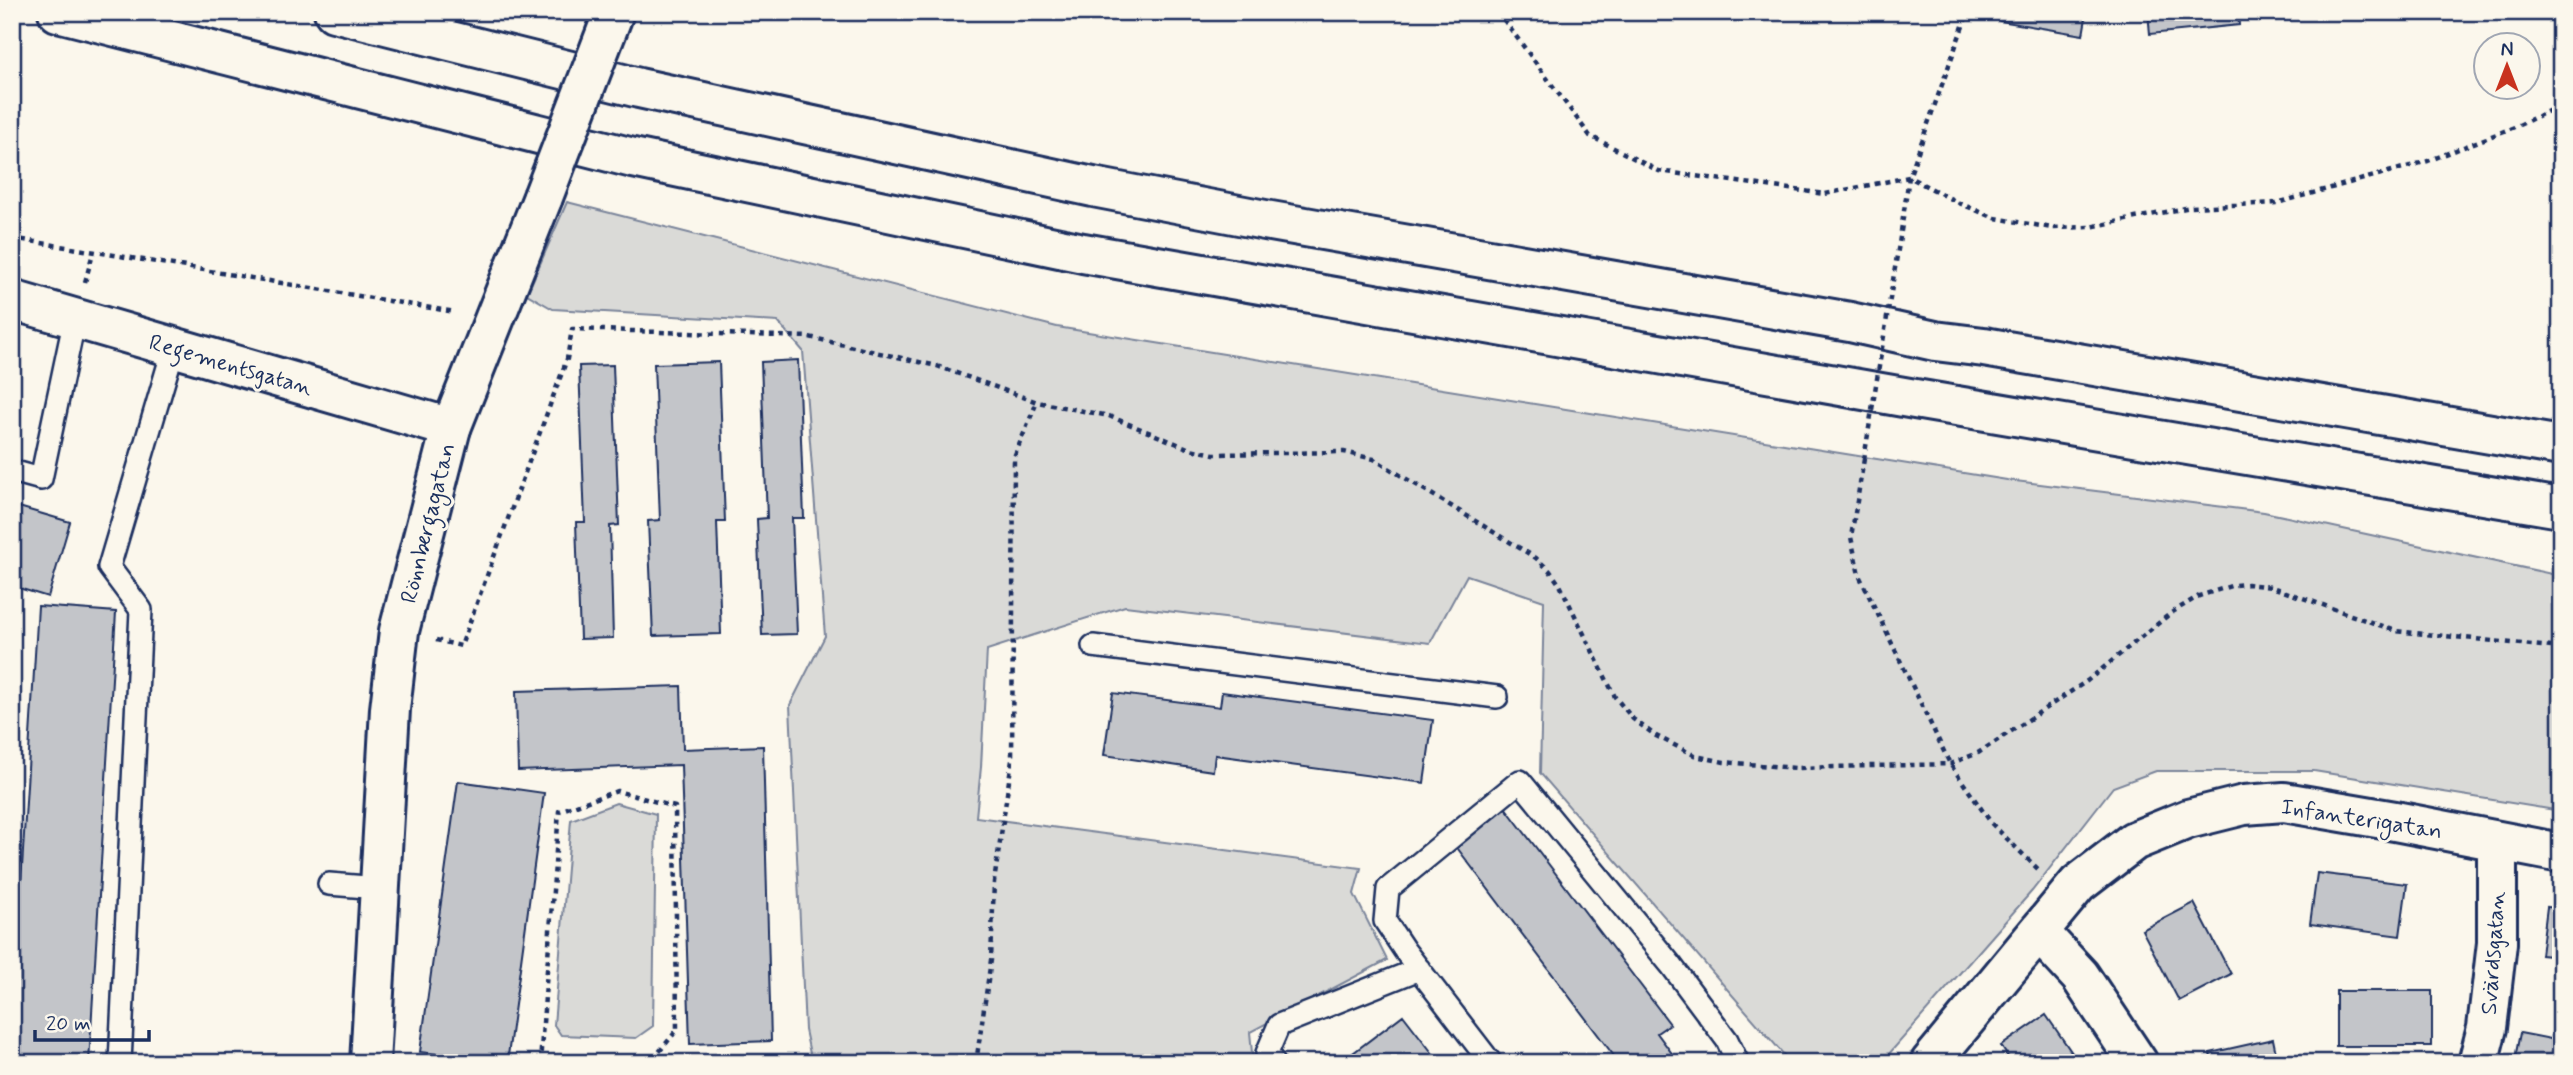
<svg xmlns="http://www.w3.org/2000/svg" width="2573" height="1075" viewBox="0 0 2573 1075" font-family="Mynerve,sans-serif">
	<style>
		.green { fill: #dadad7; stroke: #7a849a; stroke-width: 2 }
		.building { fill: #c3c5c9; stroke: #1b2f5e; stroke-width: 2 }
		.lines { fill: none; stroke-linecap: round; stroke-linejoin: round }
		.service-casing { stroke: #1b2f5e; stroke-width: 26 }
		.minor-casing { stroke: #1b2f5e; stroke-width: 44 }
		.tertiary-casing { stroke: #1b2f5e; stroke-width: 44 }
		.motorway-casing { stroke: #1b2f5e; stroke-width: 44 }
		.path { stroke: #1b2f5e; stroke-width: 4.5; stroke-dasharray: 5 5; stroke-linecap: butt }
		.service { stroke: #fbf7ec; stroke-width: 21 }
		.minor { stroke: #fbf7ec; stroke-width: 38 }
		.tertiary { stroke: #fbf7ec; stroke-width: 38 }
		.motorway { stroke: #fbf7ec; stroke-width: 38 }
		.tertiary-bridge-casing { stroke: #1b2f5e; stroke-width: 44; stroke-linecap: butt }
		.path-bridge { stroke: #1b2f5e; stroke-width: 4.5; stroke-dasharray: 5 5; stroke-linecap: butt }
		.tertiary-bridge { stroke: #fbf7ec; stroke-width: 38 }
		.labels { text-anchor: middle; stroke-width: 6; stroke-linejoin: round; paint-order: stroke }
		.street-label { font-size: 23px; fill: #1b2f5e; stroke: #fbf7ec }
	</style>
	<rect width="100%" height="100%" fill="#fbf7ec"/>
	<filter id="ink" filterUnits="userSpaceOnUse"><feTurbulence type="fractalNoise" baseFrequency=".0143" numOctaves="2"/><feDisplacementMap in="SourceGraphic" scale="14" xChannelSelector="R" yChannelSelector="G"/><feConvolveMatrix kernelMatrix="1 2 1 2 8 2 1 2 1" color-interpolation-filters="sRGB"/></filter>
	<g filter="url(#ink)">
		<!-- green -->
		<path class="green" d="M567,202l490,125 950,153 257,32 297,64v235l-247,-40h-158l-43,16 -81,104 -151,172h-90l-251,-290 4,-172 -77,-26 -37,68 -305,-37 -138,44 -6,117 -5,50 385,51 -7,26 33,66 -137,72 3,31h-441l-7,-33 -15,-325 35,-69 -22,-285 -25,-29 -225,-13 -26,-15z
			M616,803l40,11 -3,212 -17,12 -75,-3 -7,-10 17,-205z"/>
		<!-- building -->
		<path class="building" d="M2002,12h85l-4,23 -83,-14z
			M2148,12h90l1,13 -89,9z
			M798,360l6,158h-12l5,116 -35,1 -5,-116 10,-1 -6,-156z
			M719,362l6,160h-8l4,112 -68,2 -5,-115 12,-1 -6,-156z
			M613,365l6,160 -9,1 3,112 -33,1 -4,-117h9l-6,-156z
			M12,505l58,17 -22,75 -36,-11z
			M38,606l78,6 -27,451h-77v-33z
			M681,686l2,63 80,-3 8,295 -81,3 -9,-279 -163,6 -2,-80z
			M1222,692l211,28 -9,63 -209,-28 -2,16 -109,-16 9,-62 107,14z
			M458,781l86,12 -37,270 -87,-11z
			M1505,807l165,217 -13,9 22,30h-66l4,-3 -162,-215z
			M2317,873l90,11 -7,52 -90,-12z
			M2194,903l37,71 -52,27 -37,-71z
			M2547,907l14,2v48l-20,-2z
			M2336,991h96v55h-96z
			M1403,1015l37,48h-79l-8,-10z
			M2046,1015l33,48h-67l-11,-17z
			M2520,1033l41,8v22h-47z
			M2273,1039l5,24h-66l-2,-10z"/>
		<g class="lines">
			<!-- service casing -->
			<g class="service-casing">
				<path id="service" d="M12,471l29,8 34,-161
					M1093,646l404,51
					M329,884l50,4
					M120,1063l21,-453 -32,-43 65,-220
					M1274,1063l-7,-10 12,-28 140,-56
					M1491,1063l-86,-112 -20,-30 3,-32 132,-108 151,184 56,75 11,23"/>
			</g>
			<!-- minor casing -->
			<g class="minor-casing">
				<path id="minor" d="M12,300l439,128
					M2040,933l40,43 58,87
					M1930,1063l148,-179 56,-43 54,-22 56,-14 40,-3 111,19 166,32
					M2478,1063l9,-35 10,-85v-101"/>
			</g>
			<!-- tertiary casing -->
			<g class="tertiary-casing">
				<path id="tertiary" d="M370,1063l20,-354 9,-78 52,-203 92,-231"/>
			</g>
			<!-- motorway casing -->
			<g class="motorway-casing">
				<path id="motorway" d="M58,12l575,146 450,95 832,146 646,109
					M334,12l305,76 454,99 172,33 585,102 85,19 49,6 577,99"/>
			</g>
			<!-- path -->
			<path class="path" d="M1498,12l92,124 69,35 166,23 84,-17 50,26 36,15 57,10 38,-1 101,-20 86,-4 151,-42 89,-35 44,-21
				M1901,231l8,-54 59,-165
				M12,238l443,74
				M85,282l8,-29
				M1864,459l-13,78 8,38 91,189 42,60 48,47
				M436,640l25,6 106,-287 5,-30 237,8 128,29 100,36 72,14 81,33 24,5 130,-2 30,7 162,99 14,13 10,14 55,112 18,22 23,17 40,20 28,6 72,6 154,-4 28,-11 109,-72 84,-68 28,-17 35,-11 13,-1 25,3 124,44 165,17
				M540,1063l19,-252 58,-20 58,16 2,223 -27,33
				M976,1063l15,-103 3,-78 18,-122 2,-303 23,-55"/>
			<!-- service -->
			<use href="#service" class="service"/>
			<!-- minor -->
			<use href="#minor" class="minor"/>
			<!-- tertiary -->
			<use href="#tertiary" class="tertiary"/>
			<!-- motorway -->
			<use href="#motorway" class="motorway"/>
			<!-- tertiary-bridge casing -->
			<g class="tertiary-bridge-casing">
				<path id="tertiary-bridge" d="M543,197l71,-185"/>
			</g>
			<!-- path-bridge -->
			<path class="path-bridge" d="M1864,459l37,-228"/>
			<!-- tertiary-bridge -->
			<use href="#tertiary-bridge" class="tertiary-bridge"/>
		</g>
	</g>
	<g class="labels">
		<!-- street labels -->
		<g class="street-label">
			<text transform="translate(231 364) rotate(16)" y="8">Regementsgatan</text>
			<text transform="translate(427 523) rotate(-76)" y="8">Rönnbergagatan</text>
			<text transform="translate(2362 818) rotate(9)" y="8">Infanterigatan</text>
			<text transform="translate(2492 953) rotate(-86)" y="8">Svärdsgatan</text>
		</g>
	</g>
	<!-- margin -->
	<rect width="2573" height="1075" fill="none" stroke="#fbf7ec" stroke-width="42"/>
	<rect x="21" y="21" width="2531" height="1033" fill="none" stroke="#1b2f5e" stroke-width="2.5" filter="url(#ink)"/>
	<!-- north arrow -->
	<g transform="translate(2507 66)"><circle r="33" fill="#fbf7ec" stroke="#a1a7b3" stroke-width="2"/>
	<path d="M0-5L12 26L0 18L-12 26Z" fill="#c8321e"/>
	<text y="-10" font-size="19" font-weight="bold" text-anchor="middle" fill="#1b2f5e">N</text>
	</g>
	<!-- scale -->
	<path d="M35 1030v10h114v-10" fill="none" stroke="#1b2f5e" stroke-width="3.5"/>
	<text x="46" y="1030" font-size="21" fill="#1b2f5e" stroke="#fbf7ec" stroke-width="5" paint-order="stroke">20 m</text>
</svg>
